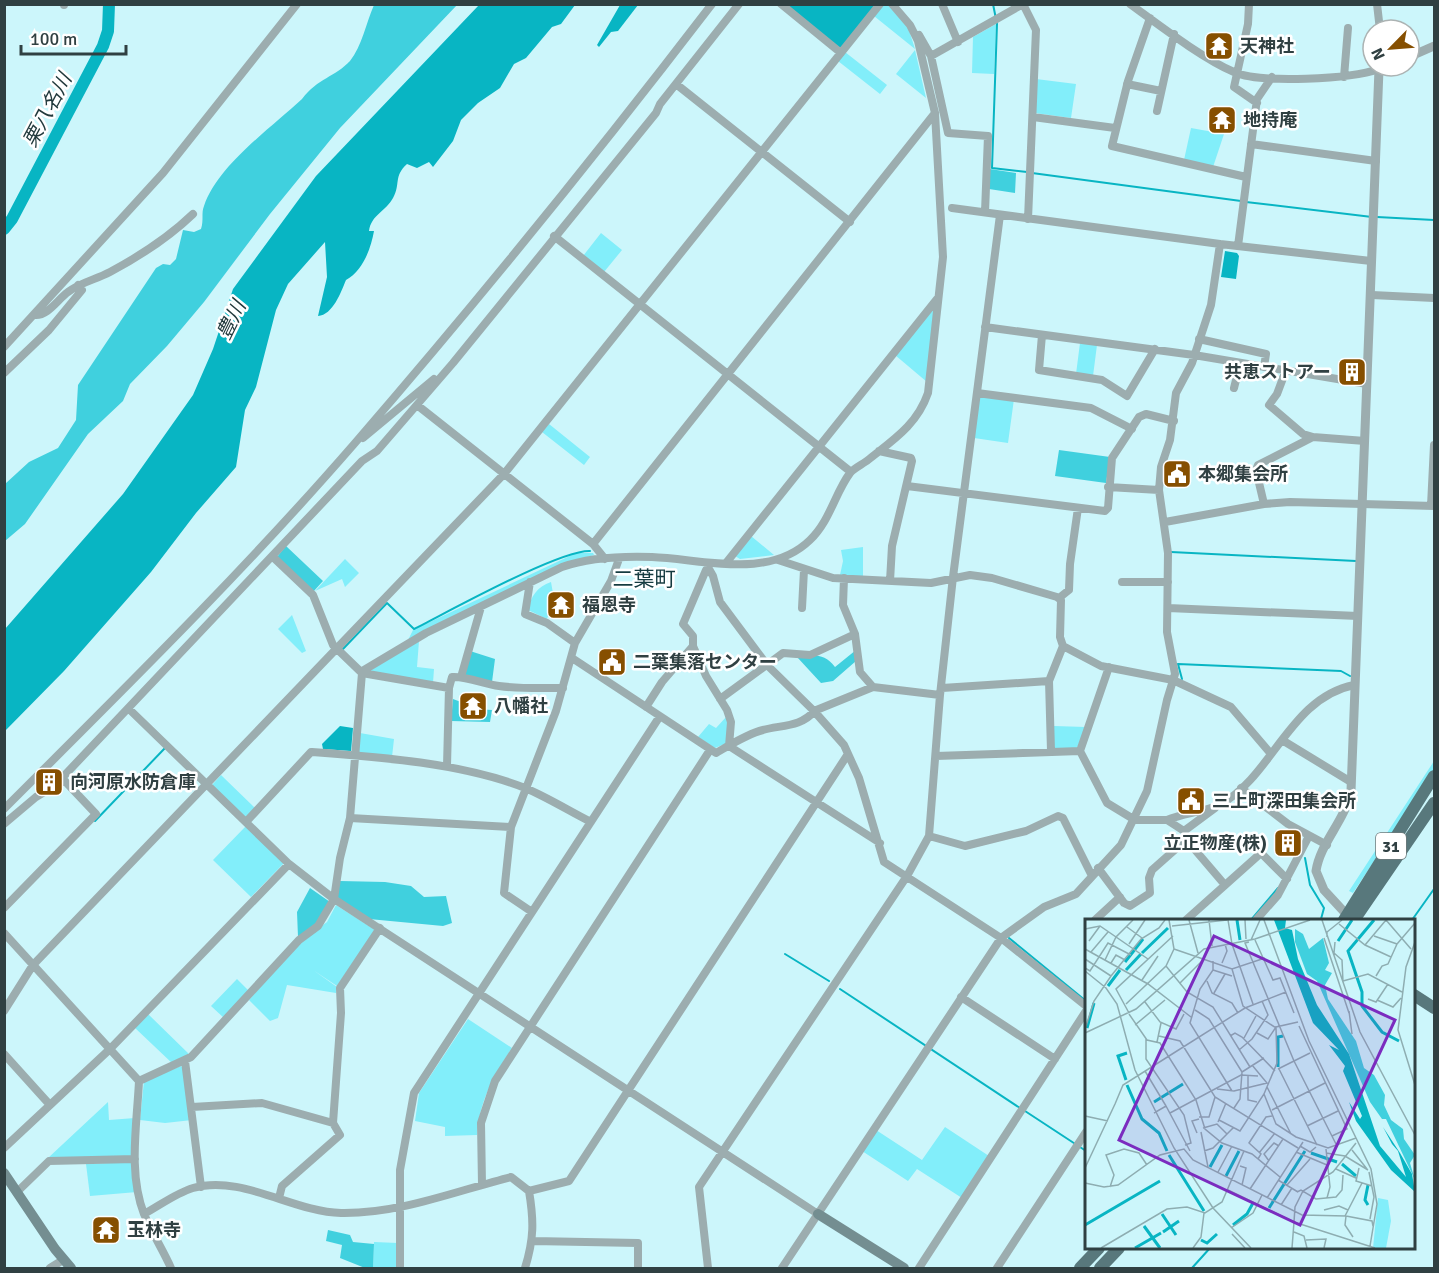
<svg xmlns="http://www.w3.org/2000/svg" width="1439" height="1273" viewBox="0 0 1439 1273" font-family="Signika,'Noto Sans JP',sans-serif">
	<style>
		.green { fill: #82eefa }
		.forest { fill: #40d0de }
		.water { fill: #08b5c3 }
		.lines { fill: none; stroke-linecap: round; stroke-linejoin: round }
		.stream { stroke: #08b5c3; stroke-width: 2 }
		.river { stroke: #08b5c3; stroke-width: 12 }
		.minor { stroke: #9cadaf; stroke-width: 8 }
		.tertiary { stroke: #9cadaf; stroke-width: 9 }
		.secondary { stroke: #748e91; stroke-width: 10 }
		.primary { stroke: #58787c; stroke-width: 12 }
		.labels { text-anchor: middle; stroke-width: 5; stroke-linejoin: round; paint-order: stroke }
		.shield { fill: #fff; stroke: #6e797b; stroke-width: 1.5 }
		.shield-label { font-size: 16px; font-weight: bold; fill: #304042 }
		.poi-label { font-size: 18px; font-weight: bold; fill: #304042; stroke: #fff; text-anchor: start }
		.water-label { font-size: 20px; font-style: italic; fill: #223a3d; stroke: #fff }
		.quarter-label { font-size: 21px; fill: #153b40; stroke: #fff }
		.inset-river { fill: none; stroke: #08b5c3; stroke-width: 3 }
		.inset-road { fill: none; stroke: #8eadb1; stroke-width: 1.5 }
		.view { fill: #7b2cbf; fill-opacity: 0.15; stroke: #7b2cbf; stroke-width: 3 }
		.inset-edge { fill: none; stroke: #304042; stroke-width: 3 }
	</style>
	<rect width="100%" height="100%" fill="#ccf6fb"/>
	<!-- green -->
	<path class="green" d="M888,5l20,22 7,22 -41,-33 8,-10z
		M996,24l-2,50 -22,-1 1,-36z
		M915,50l11,48 -30,-24z
		M845,52l42,33 -7,9 -42,-33z
		M1036,79l40,5 -5,34 -36,-5z
		M1191,128l33,6 -11,33 -29,-7z
		M601,233l21,17 -18,22 -21,-16z
		M935,305l-8,77 -32,-27z
		M1080,343l17,2 -4,31 -17,-2z
		M979,395l35,4 -6,44 -34,-5z
		M549,424l41,33 -6,8 -42,-33z
		M751,536l23,19 -34,4 -5,-3z
		M863,547v30l-23,-2 3,-14 -2,-11z
		M576,553h17l1,2 -33,10 -155,79 7,-14z
		M345,559l14,14 -14,14 -3,-8 -27,12z
		M551,582l3,17 -7,20 -19,-9c3,-14 9,-23 23,-28z
		M292,615l14,36 -4,2 -24,-24z
		M419,641l-2,26 17,2 -1,14 -64,-12z
		M727,716v27l-12,5 -17,-11 11,-13 7,4z
		M1054,726l32,1 -9,21 -21,1 -2,-2z
		M360,733l34,6 -2,18 -34,-4z
		M1434,761v9l-81,123 -4,-2z
		M221,775l34,33 -9,10 -34,-33z
		M246,826l38,37 -33,34 -38,-37z
		M336,905l39,25 -38,56 -24,-16 24,17 -1,6 -49,-8 -9,33 -8,3 -21,-21 51,-58 27,-20z
		M237,979l12,12 -25,27 -13,-12z
		M147,1013l43,42 -17,9 -39,-37z
		M468,1019l44,29c-18,27 -33,54 -35,87l-32,1v-9l-30,-6 4,-28z
		M181,1066l4,3 7,51 -27,3 -25,-3 4,-39z
		M108,1102l1,18 26,-2 -3,38 -84,2z
		M945,1127l44,29 -27,42 -45,-29 -9,12 -46,-30 14,-21 46,30z
		M132,1162l5,30 -47,4 -4,-32z
		M374,1242l24,1 -1,25h-24z"/>
	<!-- forest -->
	<path class="forest" d="M374,5h83l-117,123 -70,86 -66,88 -37,44 -37,38 -7,17 -35,33 -63,90 -20,17v-57l24,-22 29,-14 18,-28 2,-35 78,-117 7,-4 7,1 6,-6 7,-29 11,2 7,-3c3,-9 0,-16 3,-23 14,-41 67,-78 98,-107 16,-21 33,-22 48,-38 12,-15 16,-38 24,-56z
		M990,169l26,4 -1,20 -26,-4z
		M1059,450l51,7 -4,26 -51,-7z
		M286,546l37,35 -10,11 -36,-35z
		M856,650v11l-23,20 -12,2 -24,-26c17,-2 27,-4 38,10z
		M470,651l25,8 -3,23 -28,-7z
		M453,699l8,3 1,10 3,1 11,-4 16,1 -2,12 -39,-1z
		M340,881l45,1 26,4 13,11 22,-1 6,27 -9,3 -74,-7 -32,-22z
		M310,888l20,14 -14,22 -18,13 -1,-25z
		M328,1230l22,5 3,7 21,2 -1,24h-8l-25,-10 2,-13 -16,-4z"/>
	<!-- water -->
	<path class="water" d="M479,5h96l-14,19 -9,3 -26,31 -12,6 -14,24 -22,15 -17,17 -8,21 -20,26 -4,-5 -12,6 -10,-4c-14,13 -6,20 -14,34 -7,13 -22,17 -24,33h5c-3,17 -11,40 -28,49 -5,12 -13,35 -28,36l9,-39 -2,-35 -37,42 -12,26 -20,77 -11,23 -9,57 -40,46 -45,59 -87,99 -59,60v-102l118,-135 70,-99 20,-46 20,-60 83,-113z
		M620,5h18l-20,26 -7,1 -12,15 -2,-2z
		M784,5h92l-36,44z
		M1225,251l12,2 2,3 -3,23 -15,-2z
		M340,726l13,2 -2,23 -28,-2 -1,-5z"/>
	<g class="lines">
		<!-- stream -->
		<path class="stream" d="M993,4l4,20 -5,144 35,4
			M1032,173l209,28
			M1246,202l126,15
			M1377,217l57,3
			M1434,314v14
			M1171,552l185,9
			M342,650l45,-47 27,26c34,-17 145,-79 176,-78
			M1182,679l-4,-15 163,7 9,5
			M95,821l70,-73
			M1305,858l5,27 14,23 -3,11
			M1251,920l27,-32
			M1412,920l22,-31
			M1009,938l77,63
			M785,954l44,27
			M840,989l180,119
			M1025,1111l61,40
			M1192,1268l18,-20"/>
		<!-- river -->
		<path class="river" d="M4,229l8,-10 91,-173 5,-15 1,-27"/>
		<!-- minor -->
		<path class="minor" d="M64,4v1
			M781,4l60,49
			M942,4l16,38
			M1023,4l13,26 -8,189
			M1130,4c29,21 73,55 104,68 27,12 117,7 145,-3v-3
			M1249,4l-1,20 -14,63 23,16
			M1377,4l3,26
			M1150,18l-22,63 -16,65 134,31
			M919,35l12,21 17,77 40,3 -3,76
			M931,56l92,-52
			M1344,77l4,-49
			M676,84l174,138
			M1127,84l34,7
			M1157,111l17,-77
			M1033,117l82,11
			M1251,144l125,17
			M952,208l268,36 151,17
			M554,236l297,236
			M1238,246l19,-147 15,-22
			M1372,295l62,3
			M35,315c13,1 23,-16 33,-23 13,-10 27,-12 42,-20 30,-16 58,-34 83,-58
			M985,327l209,28 173,29
			M1042,335l-3,35 63,10 25,16 28,-47
			M1199,339l67,15 -2,13
			M4,347l159,-174 134,-169
			M1286,370l-9,24 -8,11 34,29 10,3
			M4,373l45,-43 33,-40 -4,-5
			M1234,388l6,-24
			M977,393l114,15 41,21
			M417,405l176,139 12,15
			M363,438l71,-59
			M879,451l32,7 1,3 -20,85 -2,35
			M907,486l198,25 3,-3 4,-50 27,-41 7,-3 28,7
			M1108,487l51,3
			M1264,504l-8,-34 2,-5 55,-28 52,4
			M1431,506l3,-61
			M1165,522l99,-18 26,-2 144,4
			M593,544l342,-431
			M273,557l40,38 20,50 29,28 87,15 -2,78
			M778,560l55,18 98,5 39,-8 22,3 65,19 4,3 -1,37 3,9 38,20 72,14 58,27 40,47
			M726,563l211,-264
			M530,582l-5,32 22,9 28,20
			M1122,582h46
			M1059,598l10,-8 1,-26 8,-56
			M802,608l2,-38
			M1168,608l190,8
			M855,634l5,38 13,15
			M693,646l13,30 21,34 4,12 -2,24
			M572,658l144,95c14,-8 31,-19 47,-23 17,-5 39,-3 51,-19l59,-24 67,8
			M1109,667l-29,84 27,52 28,17h32l17,11
			M461,677l20,-70
			M449,688l3,-11c15,-1 32,7 47,9 22,3 42,2 64,2
			M942,688l107,-7
			M720,699l63,-46 27,2 45,-21 -12,-29 1,-27
			M646,707l16,-25 31,-36v-10l-10,-12 23,-54 3,-1 4,7 7,26 47,63 47,46 30,34 15,33 25,84 117,76 85,68
			M129,709l160,155 45,35 484,315
			M1282,740l69,42
			M729,746l151,97
			M1051,751l-2,-70 14,-35
			M936,756l144,-5
			M1241,788l47,36 39,21
			M1215,808l-31,23 6,13 35,41
			M4,809c119,-119 240,-238 351,-366 123,-142 242,-289 357,-439
			M350,818l161,9
			M1167,820c17,-7 38,-8 54,-16 52,-29 69,-106 133,-119
			M246,822l65,-70c68,5 151,11 214,36 22,9 44,23 66,34
			M4,824l32,-27 26,-16
			M929,836l36,10 61,-15 32,-15 5,2 28,56
			M1098,868l26,35 6,3 20,-13 -1,-15 3,-8 35,-31
			M4,908l92,-94 -34,-36 300,-317 15,-10 76,-88 203,-250 4,-9 79,-100
			M532,912l-28,-19 7,-66 45,-116 19,-68 36,-62 8,-22
			M1095,920l25,-23
			M1186,920l75,-67 26,26
			M1256,920l22,-25 31,-59
			M4,933l135,148c-2,43 -11,92 5,133 8,19 19,36 27,54
			M961,997l94,62
			M4,1011l29,-46 471,-491 376,-470
			M4,1054l46,51
			M185,1061l16,126
			M139,1081l52,-24 108,-117 19,-14 16,-27 6,-41 10,-40 12,-145 2,-3 62,-37 136,-66c28,-10 60,-11 90,-10 51,2 117,23 158,-17 20,-19 25,-47 40,-67 4,-5 13,-9 18,-13 25,-20 49,-35 60,-67l15,-136 -8,-144 -17,-72 -8,-16 -18,-21
			M192,1107l70,-4 71,20
			M4,1148l106,-99 179,-185
			M482,1185l-1,-62 14,-42 215,-331
			M529,1191l40,-10 279,-427
			M17,1192l32,-31 86,-2
			M279,1198l3,-12 58,-51 -7,-12 8,-110 -1,-25 40,-60
			M144,1214c15,-8 32,-21 49,-26 48,-14 100,24 148,25 58,1 115,-22 170,-36l18,14c5,30 5,48 -4,77
			M533,1241l105,2v25
			M50,1268l13,-8
			M400,1268v-98l14,-77 246,-377
			M708,1268l-9,-81 208,-311 22,-40 11,-141 13,-118 47,-362
			M782,1268l219,-330 43,-31 32,-13 45,-49 26,-54 20,-91 8,-26 -8,-42 1,-79 -9,-63 2,-23 9,-27 6,-47 16,-30 19,-58 9,-61
			M919,1268l167,-257
			M997,1268l89,-136"/>
		<!-- tertiary -->
		<path class="tertiary" d="M1409,57l25,-11
			M1347,915l-23,-25 -8,-19c4,-28 29,-50 35,-80l28,-722 9,-3"/>
		<!-- secondary -->
		<path class="secondary" d="M4,1173l51,76 16,19
			M818,1214l86,54"/>
		<!-- primary -->
		<path class="primary" d="M1344,920l90,-144
			M1354,920l80,-117
			M1414,995l20,13
			M1080,1268l19,-20
			M1100,1268l19,-20"/>
	</g>
	<!-- icons -->
	<defs>
		<g id="temple-square" transform="scale(1.5)"><rect x="-9" y="-9" width="18" height="18" rx="4" fill="#864f00" stroke="#fff"/><path d="M0-6L5-2H3V0L6.5 2.5H4V6H1.5V3h-3V6H-4V2.5H-6.5L-3 0V-2H-5Z" fill="#fff"/></g>
		<g id="building-square" transform="scale(1.5)"><rect x="-9" y="-9" width="18" height="18" rx="4" fill="#864f00" stroke="#fff"/><path d="M-4-6H4V6H1V3H-1V6H-4ZM-2.5-4.3h1.7v1.8h-1.7ZM.8-4.3h1.7v1.8H.8ZM-2.5-1h1.7V.8h-1.7ZM.8-1h1.7V.8H.8Z" fill="#fff"/></g>
		<g id="civic-square" transform="scale(1.5)"><rect x="-9" y="-9" width="18" height="18" rx="4" fill="#864f00" stroke="#fff"/><path d="M-.6-6.5H3V-4.5H.6V-3L4-1V1h2V6H-6V1h2V-1L-.6-3ZM-1.2 2.5V6h2.4V2.5Z" fill="#fff"/></g>
	</defs>
	<g fill-rule="evenodd">
		<use href="#temple-square" x="1219" y="46"/>
		<use href="#temple-square" x="1222" y="120"/>
		<use href="#building-square" x="1352" y="372"/>
		<use href="#civic-square" x="1177" y="474"/>
		<use href="#temple-square" x="561" y="605"/>
		<use href="#civic-square" x="612" y="662"/>
		<use href="#temple-square" x="473" y="706"/>
		<use href="#building-square" x="49" y="782"/>
		<use href="#civic-square" x="1191" y="801"/>
		<use href="#building-square" x="1288" y="843"/>
		<use href="#temple-square" x="106" y="1230"/>
	</g>
	<g class="labels">
		<!-- shield labels -->
		<rect class="shield" x="1376" y="833" width="30" height="26" rx="4.5"/>
		<g class="shield-label">
			<text x="1391" y="852">31</text>
		</g>
		<!-- poi labels -->
		<g class="poi-label">
			<text x="1240" y="52">天神社</text>
			<text x="1243" y="126">地持庵</text>
			<text x="1331" y="378" text-anchor="end">共恵ストアー</text>
			<text x="1198" y="480">本郷集会所</text>
			<text x="582" y="611">福恩寺</text>
			<text x="633" y="668">二葉集落センター</text>
			<text x="494" y="712">八幡社</text>
			<text x="70" y="788">向河原水防倉庫</text>
			<text x="1212" y="807">三上町深田集会所</text>
			<text x="1267" y="849" text-anchor="end">立正物産(株)</text>
			<text x="127" y="1236">玉林寺</text>
		</g>
		<!-- water labels -->
		<g class="water-label">
			<text transform="translate(47 110) rotate(-62)" y="7">栗八名川</text>
			<text transform="translate(231 320) rotate(-64)" y="7">豊川</text>
		</g>
		<!-- quarter labels -->
		<g class="quarter-label">
			<text x="644" y="586">二葉町</text>
		</g>
	</g>
	<!-- overview -->
	<g transform="translate(1085 919)">
		<rect width="330" height="330" fill="#ccf6fb"/>
		<path d="M293,279l10,2 3,21 -5,27h-13z" fill="#82eefa"/>
		<path d="M210,10l8,5 6,15 14,-11 6,25 -4,7 7,3 -7,12 3,14 28,42 8,27 10,7 11,20 -1,10 7,15 12,9 1,10 11,16 -5,8 5,17 -29,-61h-4l-12,-17 -53,-121 -10,-7 -12,-32z" fill="#40d0de"/>
		<path d="M189,1h12l-1,8 7,2 6,29 19,46 32,49 31,92 26,31 -8,-26 -6,-7 -9,-17 17,26 12,21 3,18 -24,-22 -35,-49 -7,-19 11,17 2,-3 -19,-45 2,-5 -16,-21 10,5 -26,-27z" fill="#08b5c3"/>
		<path class="inset-river" d="M152,1l3,20M289,1l-26,31 14,41v14l20,26 17,9M253,22l14,-21M57,34l26,-25M40,43l18,-23M41,51l15,-16M23,67l12,-16M2,109l7,-25M193,148v-30l5,-1M41,161l-8,-24 9,-3M42,166l15,34 17,14 8,18M69,183l29,-18M226,234l26,9M84,236l35,56M257,245l14,12M125,248l12,-22M141,257l13,-25M283,286l-3,-5 3,-15M184,289l36,-57M77,295l14,21M0,306l75,-44M148,306l14,-11 6,-11M59,307l16,22M78,313l16,-11M116,321l6,3 10,-9M50,329l26,-15"/>
		<path class="inset-road" d="M104,1l9,33M124,1l3,26M143,1l4,24 21,60M160,1l1,19M179,1l45,121 62,128 6,35 -7,42M237,1l38,112 55,103M301,1l25,29M254,5l26,21 26,12M87,7l55,-6M42,8l15,11M0,10l15,-3 48,33M289,17l23,8 -9,20 -6,2 -6,10M242,18v-5l15,-12M239,19l25,75M166,21l9,-20M170,21l18,40 7,-2 14,35M4,22l11,-15M164,23l-4,1 49,118 43,85M250,23l-1,11 8,7 1,22M330,23l-9,25 -8,63 17,55M44,25l16,-24M312,25l18,-21M280,26l21,-25M0,30l63,35 43,33M89,30l58,20 33,-11M6,33l17,-20M0,40l26,17M20,41l11,-23 17,-17M128,42v9l-13,19 -10,34 42,68M26,44l5,-8 9,5M137,44l5,-12 -2,-7M81,47l21,26 26,15 37,60M0,49l5,3 18,-28 23,12M128,51l19,6M0,52l21,17 11,16 18,66 39,78 39,60 38,40M57,61l16,-24M122,62l5,12 20,10 6,10M258,62l25,-7 34,18M95,64l22,-22M129,74l11,-19M283,80l8,3 12,-18M292,81l16,7 8,-9M60,83l15,20 16,7 8,-15M41,85l40,-38 8,-17 -5,-29M110,91l14,9 33,53 -2,27 -6,9M264,92l3,23M44,94l-13,-24 57,-53M44,95l18,26 13,3 36,57 9,29 17,14 30,11 28,23M50,106l30,-25M214,107l48,103 -15,7M0,110l9,-28 17,-25 30,-37 18,-11 6,-8M0,114l51,-24 68,-60 51,-10 55,-19M172,114l11,6 8,-12 22,-5M74,117l21,5 35,56 83,51M145,117l5,-3 7,4 33,34M159,119l12,-22M61,120v20l38,56 7,28 -6,2M72,123l4,-19M154,131l13,-11 16,-24 -6,-14M84,137l76,-48 41,-16M193,150l32,-16M194,150l38,76M60,152l21,35M157,153l22,-14M163,157v24l9,2M182,168l24,47M132,170l17,2 33,-8 -15,-18M179,175l12,30 20,13 32,11 28,-10M30,185l8,-19 46,-29M187,191l53,-27M69,194l12,-7 24,45M85,194l71,-38 17,1M0,197l23,5M114,198h10l6,-20M134,201l21,11 24,-37 13,-31 -1,-35 -33,-22 -11,-37M133,203l8,-19M222,207l31,-15M118,209l14,-4 10,10M116,213l7,35M112,214l-5,-12 7,-2M215,227l10,6 6,-5M241,230l4,38 -3,11M267,231l15,19M91,232l8,-2 9,11 109,55 44,1 26,5 1,5M119,232l9,-3 20,-20M211,233l31,13M174,234l16,-20M241,234l19,3 23,14M173,240l3,-5 -12,-11 17,-26 6,-1M184,242l-5,-7 10,-11 5,3M155,247l6,2 -4,17M0,249l30,-64M274,249l-3,13 16,5M251,250l20,9M133,253l14,-26M284,253l5,25 -4,22M193,261l20,12M0,264l19,4 14,-2 42,-30 16,-4M202,266l23,-26M25,268l4,-12 -8,-20 18,-6 15,4 8,12M165,270l33,-50M143,271l66,32 1,-15 8,-16 30,-19 23,-29M212,273l4,-2 15,9 20,-2 6,-7 1,-15M182,279l36,-56M196,286l11,-17M239,291l15,-4 9,4M260,297l17,-33M261,297l-1,9 8,12M146,309l22,-15 9,-18M209,313l10,4 3,12M147,315l13,14M221,321l20,-1 -2,9M16,329l66,-39 20,-2 18,6 17,-11 22,-51M108,329l8,-11 3,-24M207,329l2,-26 81,26"/>
		<path class="view" d="M129,17l181,84 -95,205 -181,-85z"/>
		<rect width="330" height="330" class="inset-edge"/>
	</g>
	<!-- border -->
	<rect width="1439" height="1273" fill="none" stroke="#304042" stroke-width="12"/>
	<!-- north arrow -->
	<g transform="translate(1391 48) rotate(245)"><circle r="28" fill="#ffffff" stroke="#acb3b3" stroke-width="1.5"/>
	<path d="M0-4.5L10 22L0 15L-10 22Z" fill="#864f00"/>
	<text y="-9" font-size="16" font-weight="bold" text-anchor="middle" fill="#304042">N</text>
	</g>
	<!-- scale -->
	<path d="M21 45v9h105v-9" fill="none" stroke="#304042" stroke-width="3"/>
	<text x="30" y="45" font-size="18" fill="#304042" stroke="#ffffff" stroke-width="4.5" paint-order="stroke">100 m</text>
</svg>
